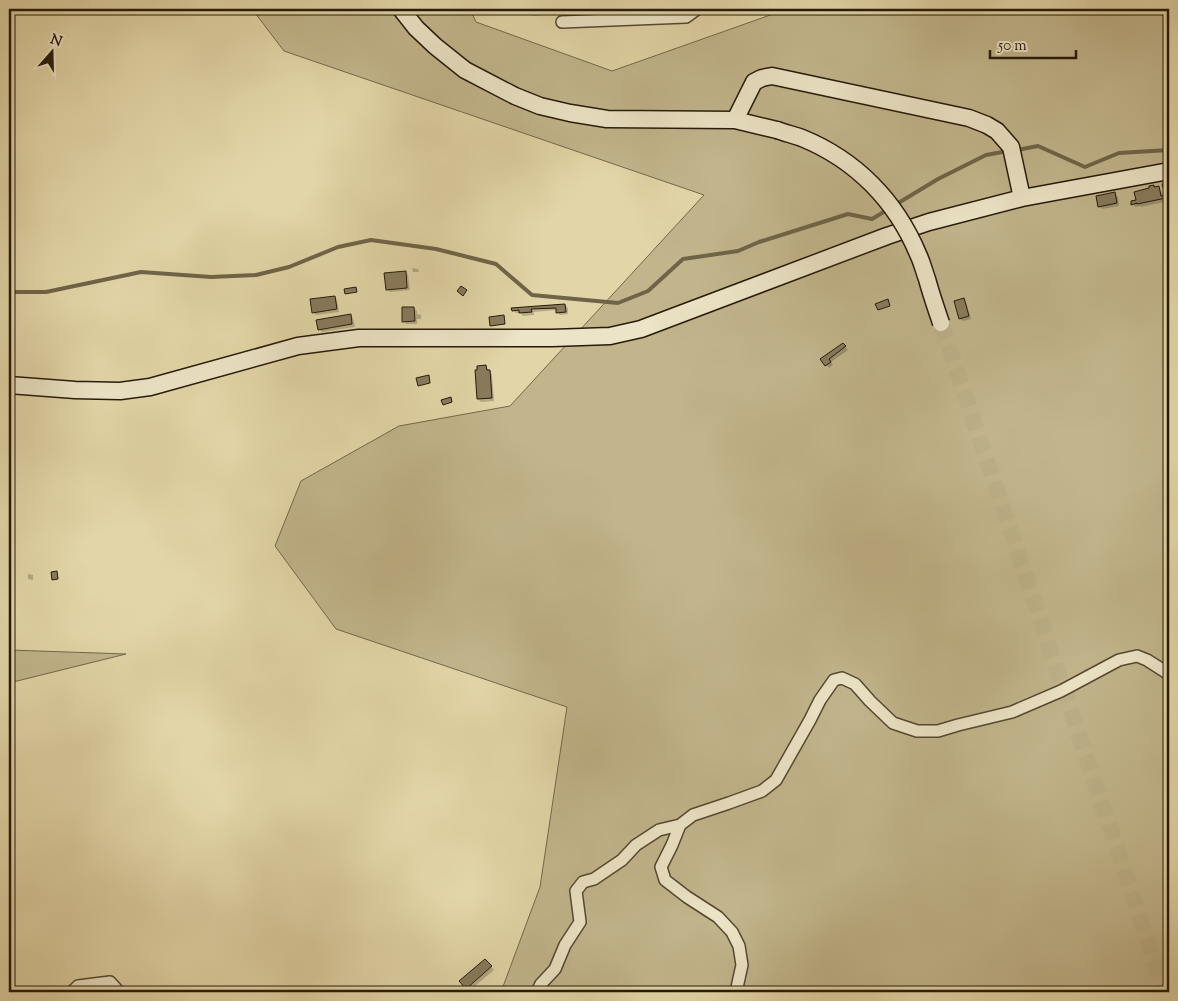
<svg xmlns="http://www.w3.org/2000/svg" width="1178" height="1001" viewBox="0 0 1178 1001" font-family="'Sorts Mill Goudy',serif">
	<style>
		.green { fill: #c2b58c; stroke: #74684b }
		.shadow { fill: #0003 }
		.lines { fill: none; stroke-linecap: round; stroke-linejoin: round }
		.stream { stroke: #706448; stroke-width: 4 }
		.building { fill: #887b5c; stroke: #261a0a }
		.secondary-tunnel { stroke: #bcb088; stroke-width: 16; stroke-dasharray: 16 8; stroke-linecap: butt }
		.street-casing { stroke: #554931; stroke-width: 14 }
		.secondary-casing { stroke: #261a0a; stroke-width: 19 }
		.street { stroke: #ece4c6; stroke-width: 11 }
		.secondary { stroke: #ece4c6; stroke-width: 16 }
		.secondary-bridge-casing { stroke: #261a0a; stroke-width: 19; stroke-linecap: butt }
		.secondary-bridge { stroke: #ece4c6; stroke-width: 16 }
	</style>
	<rect width="100%" height="100%" fill="#e2d5a7"/>
	<filter id="stains"><feTurbulence type="fractalNoise" baseFrequency=".004" numOctaves="4"/><feColorMatrix values="0 0 0 0 .2 0 0 0 0 .09 0 0 0 0 .02 0 0 0 .5 -.17"/></filter>
	<radialGradient id="worn" r=".72"><stop offset=".6" stop-color="#630" stop-opacity="0"/><stop offset="1" stop-color="#630" stop-opacity=".3"/></radialGradient>
	<!-- green -->
	<path class="green" d="M252,9h218l6,13 136,49 164,-58 37,-4h356v983h-668l39,-105 27,-180 -231,-78 -61,-83 26,-65 98,-55 111,-20 194,-211 -420,-144z
		M9,650l117,4 -117,29z"/>
	<!-- shadow -->
	<path class="shadow" d="M524,9h20v6l-12,1 -2,-2h-3l-3,-3z
		M558,9h17v1h-16z
		M1158,188l3,3 2,6h2l3,4 -27,6 -1,-1 -5,1 -2,-3 5,-3 13,-12z
		M1115,194l3,3 1,9 -17,3 -3,-3z
		M412,268l6,1 1,3h-6z
		M405,272l3,3 2,15 -20,2 -3,-3z
		M334,297l3,3 2,12 -23,3 -3,-3z
		M963,299l3,3 5,17 -8,2 -3,-2z
		M565,305l3,3v6l-8,1 -3,-3v-2l-23,2v3l-11,1 -2,-3h-5l-3,-3z
		M414,308l3,3v3l4,1v4h-4v5h-11l-2,-3z
		M350,315l3,3 2,9 -33,5 -3,-3z
		M843,344l5,6 -17,12 2,3 -4,3 -7,-9z
		M486,367l6,7 2,27 -13,1 -3,-3z
		M28,574l5,1v5l-5,-1z
		M485,960l9,10 -25,21 -8,-10z"/>
	<g class="lines">
		<!-- stream -->
		<path class="stream" d="M1017,150l21,-4 47,21 34,-14 50,-3
			M895,205l43,-26 48,-24 22,-4
			M9,292h37l95,-20 70,5 45,-2 33,-8 49,-20 33,-7 65,9 60,15 36,31 86,8 30,-12 35,-32 55,-8 21,-9 89,-28 24,5 15,-9"/>
	</g>
	<!-- building -->
	<path class="building" d="M523,9h18l1,4 -14,1v-3l-5,1z
		M1169,182v7l-5,1 -2,-6z
		M1154,185v2l5,-1 2,10 4,-1 1,3 -29,6v-1l-6,2v-4l5,-1 -2,-8 15,-4v-2z
		M1115,192l2,11 -19,4 -2,-11z
		M406,271l1,17 -21,2 -2,-17z
		M461,286l6,4 -4,6 -6,-5z
		M356,287l1,5 -12,2 -1,-5z
		M335,296l2,13 -25,4 -2,-14z
		M964,298l5,18 -10,3 -5,-18z
		M888,299l2,7 -12,4 -3,-6z
		M565,304l1,8 -10,1v-5l-25,1 1,3 -13,1v-3l-7,1 -1,-3z
		M402,307h12l1,14 -13,1z
		M351,314l1,10 -34,6 -2,-10z
		M504,315l1,9 -15,2 -1,-9z
		M843,343l3,3 -17,13 2,3 -6,4 -5,-7z
		M486,365l1,5h3l2,28 -15,1 -2,-29h2v-4z
		M429,375l1,8 -12,3 -2,-8z
		M451,397l1,5 -9,3 -2,-5z
		M57,571l1,8 -6,1 -1,-8z
		M485,959l7,7 -26,23 -7,-8z"/>
	<g class="lines">
		<!-- secondary-tunnel -->
		<path class="secondary-tunnel" d="M941,323l224,669"/>
		<!-- street casing -->
		<g class="street-casing">
			<path id="street" d="M562,22l124,-5 11,-8
				M680,825l-8,20 -11,22 4,13 22,17 31,20 14,15 7,14 3,19 -6,27
				M72,992l6,-6 32,-4 9,10
				M537,992l4,-8 14,-15 10,-24 15,-23 -4,-31 7,-9 11,-3 28,-19 14,-15 23,-15 21,-5 13,-10 36,-12 33,-12 14,-11 34,-60 10,-20 14,-20 8,-2 13,6 15,17 23,22 24,8h21l20,-6 54,-13 49,-21 58,-31 18,-4 10,4 22,14"/>
		</g>
		<!-- secondary casing -->
		<g class="secondary-casing">
			<path id="secondary" d="M401,9l15,19 19,18 30,24 50,26 25,10 30,7 37,6 128,1 42,10
				M735,120l19,-38 8,-4 10,-2 197,42 18,7 10,6 14,16 11,51
				M9,385l66,5 45,1 30,-4 148,-41 61,-8h193l58,-2 31,-7 246,-93 42,-14 93,-24 147,-27"/>
		</g>
		<!-- street -->
		<use href="#street" class="street"/>
		<!-- secondary -->
		<use href="#secondary" class="secondary"/>
		<!-- secondary-bridge casing -->
		<g class="secondary-bridge-casing">
			<path id="secondary-bridge" d="M777,130c8,3 17,5 25,8 54,22 94,63 116,116 4,8 6,17 9,25 4,15 9,29 14,44"/>
		</g>
		<!-- secondary-bridge -->
		<use href="#secondary-bridge" class="secondary-bridge"/>
	</g>
	<!-- margin -->
	<rect width="1178" height="1001" fill="none" stroke="#e2d5a7" stroke-width="30"/>
	<rect x="10" y="10" width="1158" height="981" fill="none" stroke="#261a0a" stroke-width="2.5"/>
	<rect x="15" y="15" width="1148" height="971" fill="none" stroke="#261a0a"/>
	<!-- north arrow -->
	<g transform="translate(52 52) rotate(20)" stroke="#ece4c6" stroke-width="4" paint-order="stroke">
	<path d="M0-4L9 19L0 12L-9 19Z" fill="#261a0a"/>
	<text y="-8" font-size="14" font-weight="bold" text-anchor="middle" fill="#261a0a">N</text>
	</g>
	<!-- scale -->
	<path d="M990 50v8h86v-8" fill="none" stroke="#261a0a" stroke-width="2.5"/>
	<text x="998" y="50" font-size="15" fill="#261a0a" stroke="#ece4c6" stroke-width="4" paint-order="stroke">50 m</text>
	<rect width="100%" height="100%" filter="url(#stains)"/>
	<rect width="100%" height="100%" fill="url(#worn)"/>
</svg>
